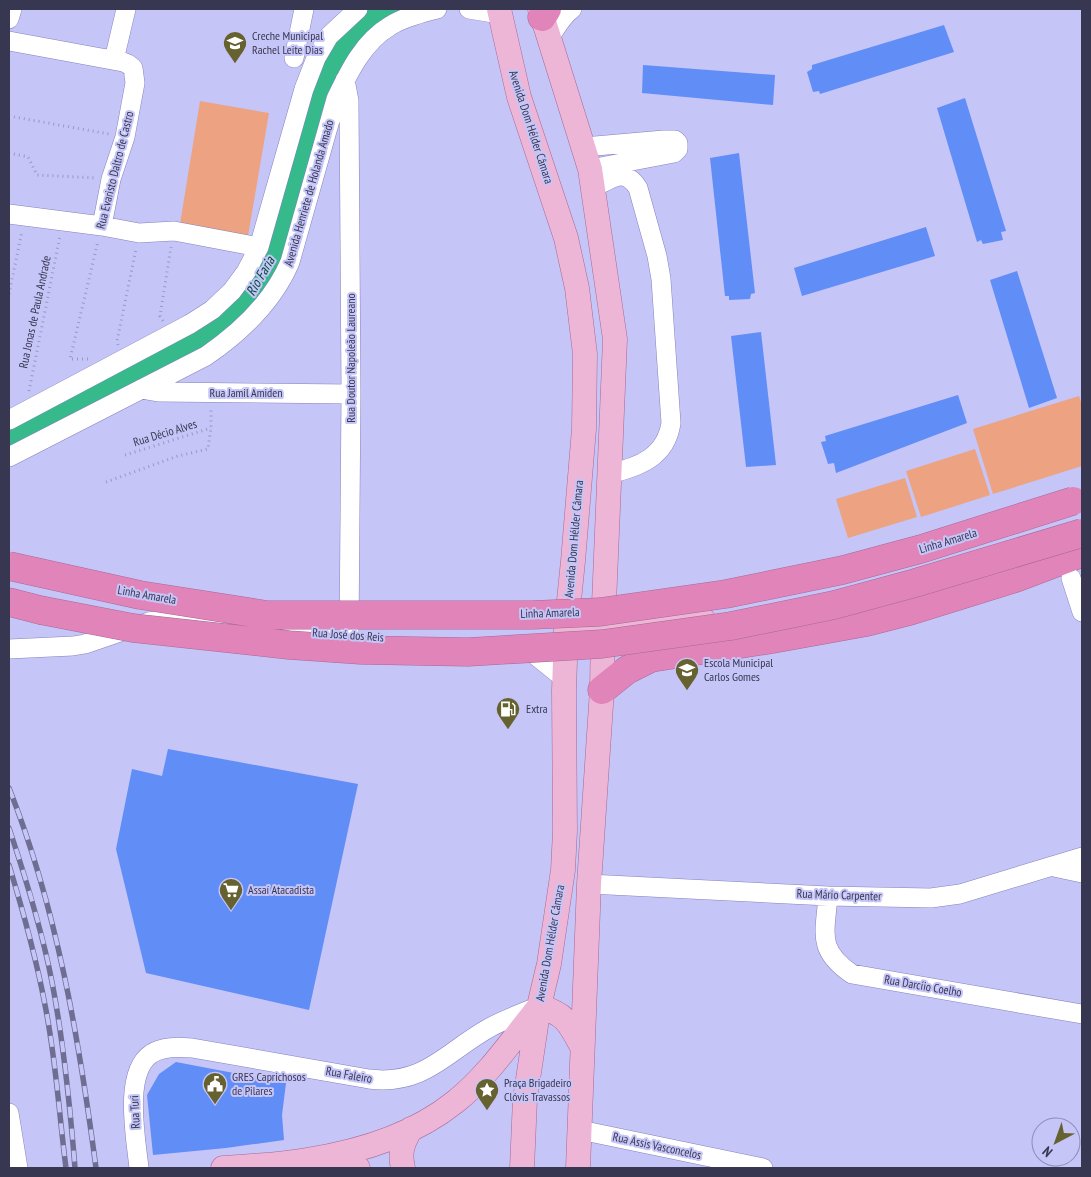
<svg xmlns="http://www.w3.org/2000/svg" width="1091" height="1177" viewBox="0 0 1091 1177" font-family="'PT Sans Narrow',sans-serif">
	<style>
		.green { fill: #eda281 }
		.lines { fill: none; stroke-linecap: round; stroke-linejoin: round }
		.river { stroke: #36b98b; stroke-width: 29 }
		.building { fill: #618df6 }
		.minor-casing { stroke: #8482be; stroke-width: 20 }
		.major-casing { stroke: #a66995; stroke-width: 25 }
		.highway-casing { stroke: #a66995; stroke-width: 29 }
		.path { stroke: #9999c4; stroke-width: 3; stroke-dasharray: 1 4; stroke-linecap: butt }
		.minor { stroke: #fff; stroke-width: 19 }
		.major { stroke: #edb5d6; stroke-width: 24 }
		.highway { stroke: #e184ba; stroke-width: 28 }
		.rail-casing { stroke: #6f6e92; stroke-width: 5.5 }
		.rail { stroke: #c5c5f8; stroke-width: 4; stroke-dasharray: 11; stroke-linecap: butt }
		.highway-bridge-casing { stroke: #a66995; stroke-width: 29; stroke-linecap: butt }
		.highway-bridge { stroke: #e184ba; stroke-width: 28 }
		.labels { text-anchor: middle; stroke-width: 4; stroke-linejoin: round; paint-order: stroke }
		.poi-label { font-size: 12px; fill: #383751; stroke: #c5c5f8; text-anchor: start }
		.street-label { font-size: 12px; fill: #383751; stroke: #c5c5f8 }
		.water-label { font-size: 14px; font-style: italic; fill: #014d36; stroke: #c5c5f8 }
	</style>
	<rect width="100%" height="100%" fill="#c5c5f8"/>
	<!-- green -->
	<path class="green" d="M200,101l69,12 -21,123 -68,-12z
		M1079,396l3,9v61l-89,28 -20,-65z
		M975,449l15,46 -69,22 -15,-46z
		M905,478l12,39 -69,21 -12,-39z"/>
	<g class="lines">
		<!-- river -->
		<path class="river" d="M9,439l183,-94 31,-21 29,-30 20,-35 57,-186 17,-29 24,-23 19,-12"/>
	</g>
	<!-- building -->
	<path class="building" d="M944,25l10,27 -134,42 -1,-3 -6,1 -6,-20 5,-3v-4z
		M643,65l132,10 -2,30 -131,-12z
		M965,98l41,133 -5,1 2,8 -20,4 -2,-4 -4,2 -40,-134z
		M739,153l16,140 -4,1 -1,5 -21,1v-4h-4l-15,-138z
		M926,227l9,29 -133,40 -8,-28z
		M1017,271l40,127 -28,10 -39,-128z
		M761,332l15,133 -30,2 -15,-131z
		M958,395l9,28 -131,50 -2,-10 -6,1 -7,-22 5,-1 -1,-5z
		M168,749l190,35 -49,226 -163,-37 -30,-124 16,-80 30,7z
		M176,1062l110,21 -4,32 2,25 -58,8 -73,7 -6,-60 12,-21z"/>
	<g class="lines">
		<!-- minor casing -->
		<g class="minor-casing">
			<path id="minor" d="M469,9l31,5
				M9,19l3,-10
				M549,38c7,-10 13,-22 23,-29
				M9,41l114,21 5,2 5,4 2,15 -10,54 -14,42 -9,47
				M294,58l10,-49
				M114,60l12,-51
				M345,80l4,21 2,293 -2,242
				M584,147l80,-7h11l3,3v6l-4,4 -84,16
				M593,188c18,-9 31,-22 45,0l19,68 4,23 10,144c-5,34 -32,44 -62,51
				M9,214l93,12 37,7 35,-2 85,16
				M141,389l17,3 193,2
				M9,420l181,-96 22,-14 20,-19 14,-19 13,-25 45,-158 12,-31 13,-22 29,-27
				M9,457l197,-101c35,-24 67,-54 84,-94l46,-163c13,-27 27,-57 54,-73 14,-9 32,-13 47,-17
				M1071,578l11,34
				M524,646l41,33
				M9,649l64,-3 12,-2 64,-22 25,-4 148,16
				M1054,867l28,6
				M589,884l239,12 103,2 29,-4 122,-37
				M828,896c-3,38 -11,54 24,78l230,40
				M9,1113l9,55
				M580,1130l183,38
				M139,1168c-3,-29 -16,-95 12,-114 11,-8 28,-7 41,-6l177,31c55,7 77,-27 120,-51 16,-9 34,-15 50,-22"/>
		</g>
		<!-- major casing -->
		<g class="major-casing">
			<path id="major" d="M499,9l20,88 47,141 11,50 8,66 -1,75 -11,132 -7,69 -2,61 1,140 -2,39 -14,94 -10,42 -14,93 -3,69
				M540,9l50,160 25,170 -12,289 -1,62 -13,194 -11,284
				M588,634l15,-6 89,-13 9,2 6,8 -1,10 -6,10
				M539,1006c28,9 30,17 43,41
				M320,1162l38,6
				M223,1168c28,-2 56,-3 84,-8 51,-8 107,-25 148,-58 32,-25 57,-62 83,-94
				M403,1168c-4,-16 0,-26 8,-39"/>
		</g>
		<!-- highway casing -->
		<g class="highway-casing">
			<path id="highway" d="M542,17l5,-8
				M9,602l31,8
				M602,690l25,-20 24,-12 122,-19 94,-17 43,-11 106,-33 66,-25"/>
		</g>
		<!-- path -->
		<path class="path" d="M9,116l100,18
			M9,153l19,4 9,18 59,3
			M9,294l13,-63
			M163,321l-3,-5 11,-69
			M118,345l-1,-4 19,-92
			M88,359h-18l28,-118
			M29,391l31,-155
			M125,455l86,-27
			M106,482l72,-26 30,-7 3,-21v-19"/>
		<!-- minor -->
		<use href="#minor" class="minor"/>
		<!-- major -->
		<use href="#major" class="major"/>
		<!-- highway -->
		<use href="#highway" class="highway"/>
		<!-- rail casing -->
		<g class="rail-casing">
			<path id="rail" d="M9,788c48,121 70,251 87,380
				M9,828c17,51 33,102 43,154 12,62 18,124 23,186
				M9,865c14,46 27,92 36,140 11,54 14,109 21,163"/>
		</g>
		<!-- rail -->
		<use href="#rail" class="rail"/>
		<!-- highway-bridge casing -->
		<g class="highway-bridge-casing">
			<path id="highway-bridge" d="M9,566l131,29 127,20h265l68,-3 126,-18 117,-24 78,-21 152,-48
				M40,610l93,18 156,17 72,5 107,2 134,-8 129,-18 103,-21 81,-22 167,-50"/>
		</g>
		<!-- highway-bridge -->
		<use href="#highway-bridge" class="highway-bridge"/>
	</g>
	<!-- icons -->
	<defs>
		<g id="school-pin" transform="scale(1.25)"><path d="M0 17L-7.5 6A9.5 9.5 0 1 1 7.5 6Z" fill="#66622f" stroke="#c5c5f8"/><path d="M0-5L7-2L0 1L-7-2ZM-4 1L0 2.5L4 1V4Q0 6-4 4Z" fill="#fff"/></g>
		<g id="fuel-pin" transform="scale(1.25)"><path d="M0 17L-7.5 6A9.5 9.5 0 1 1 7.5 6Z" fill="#66622f" stroke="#c5c5f8"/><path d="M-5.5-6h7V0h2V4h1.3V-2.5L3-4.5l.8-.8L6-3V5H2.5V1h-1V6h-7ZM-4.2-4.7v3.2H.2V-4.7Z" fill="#fff"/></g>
		<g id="supermarket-pin" transform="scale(1.25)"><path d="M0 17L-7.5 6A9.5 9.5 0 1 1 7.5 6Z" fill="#66622f" stroke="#c5c5f8"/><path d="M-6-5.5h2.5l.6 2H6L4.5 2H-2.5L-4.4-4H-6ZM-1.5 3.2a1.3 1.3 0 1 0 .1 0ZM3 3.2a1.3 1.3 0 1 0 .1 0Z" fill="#fff"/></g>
		<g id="civic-pin" transform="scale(1.25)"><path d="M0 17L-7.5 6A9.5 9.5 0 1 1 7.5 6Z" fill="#66622f" stroke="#c5c5f8"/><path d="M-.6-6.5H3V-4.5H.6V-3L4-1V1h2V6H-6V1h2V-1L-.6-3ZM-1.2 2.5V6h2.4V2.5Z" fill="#fff"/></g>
		<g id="sight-pin" transform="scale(1.25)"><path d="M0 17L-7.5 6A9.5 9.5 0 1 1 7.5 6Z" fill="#66622f" stroke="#c5c5f8"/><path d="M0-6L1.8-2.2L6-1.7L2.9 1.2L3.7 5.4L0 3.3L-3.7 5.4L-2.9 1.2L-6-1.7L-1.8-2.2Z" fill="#fff"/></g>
	</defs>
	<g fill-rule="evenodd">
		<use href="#school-pin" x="235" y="43"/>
		<use href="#school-pin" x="687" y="670"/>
		<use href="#fuel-pin" x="508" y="709"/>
		<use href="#supermarket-pin" x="231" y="890"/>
		<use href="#civic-pin" x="215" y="1084"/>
		<use href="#sight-pin" x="487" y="1090"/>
	</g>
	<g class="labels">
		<!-- poi labels -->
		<g class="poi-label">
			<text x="252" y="40">Creche Municipal<tspan x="252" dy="14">Rachel Leite Dias</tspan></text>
			<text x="704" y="667">Escola Municipal<tspan x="704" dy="14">Carlos Gomes</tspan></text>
			<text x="526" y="713">Extra</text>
			<text x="248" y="894">Assaí Atacadista</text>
			<text x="232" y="1081">GRES Caprichosos<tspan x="232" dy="14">de Pilares</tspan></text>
			<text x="504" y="1087">Praça Brigadeiro<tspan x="504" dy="14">Clóvis Travassos</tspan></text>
		</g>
		<!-- street labels -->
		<g class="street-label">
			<text transform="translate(531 127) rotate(72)" y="4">Avenida Dom Hélder Câmara</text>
			<text transform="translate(115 170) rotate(-76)" y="4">Rua Evaristo Daltro de Castro</text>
			<text transform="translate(309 193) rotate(-74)" y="4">Avenida Henriete de Holanda Amado</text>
			<text transform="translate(35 312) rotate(-78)" y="4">Rua Jonas de Paula Andrade</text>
			<text transform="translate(351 358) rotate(-90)" y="4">Rua Doutor Napoleão Laureano</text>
			<text x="246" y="397">Rua Jamil Amiden</text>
			<text transform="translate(165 433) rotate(-17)" y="4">Rua Décio Alves</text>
			<text transform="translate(574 539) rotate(-85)" y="4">Avenida Dom Hélder Câmara</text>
			<text transform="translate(948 541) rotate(-17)" y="4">Linha Amarela</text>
			<text transform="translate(147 595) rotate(10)" y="4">Linha Amarela</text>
			<text transform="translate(550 613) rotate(-2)" y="4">Linha Amarela</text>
			<text transform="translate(348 635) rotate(4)" y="4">Rua José dos Reis</text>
			<text transform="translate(839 895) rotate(2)" y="4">Rua Mário Carpenter</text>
			<text transform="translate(550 943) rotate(-80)" y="4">Avenida Dom Hélder Câmara</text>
			<text transform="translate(923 986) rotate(10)" y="4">Rua Darcíio Coelho</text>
			<text transform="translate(349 1075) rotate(10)" y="4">Rua Faleiro</text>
			<text transform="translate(135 1112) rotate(-93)" y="4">Rua Turi</text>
			<text transform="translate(657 1146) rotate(12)" y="4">Rua Assis Vasconcelos</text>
		</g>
		<!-- water labels -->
		<g class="water-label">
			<text transform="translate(260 276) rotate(-60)" y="5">Rio Faria</text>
		</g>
	</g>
	<!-- border -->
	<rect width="1091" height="1177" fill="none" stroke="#383751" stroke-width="20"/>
	<!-- north arrow -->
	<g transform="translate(1056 1142) rotate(221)"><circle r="24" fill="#c5c5f8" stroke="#8d8cb5"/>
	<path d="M0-4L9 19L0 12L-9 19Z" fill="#66622f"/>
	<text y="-8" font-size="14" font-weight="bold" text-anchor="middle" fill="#383751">N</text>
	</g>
</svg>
